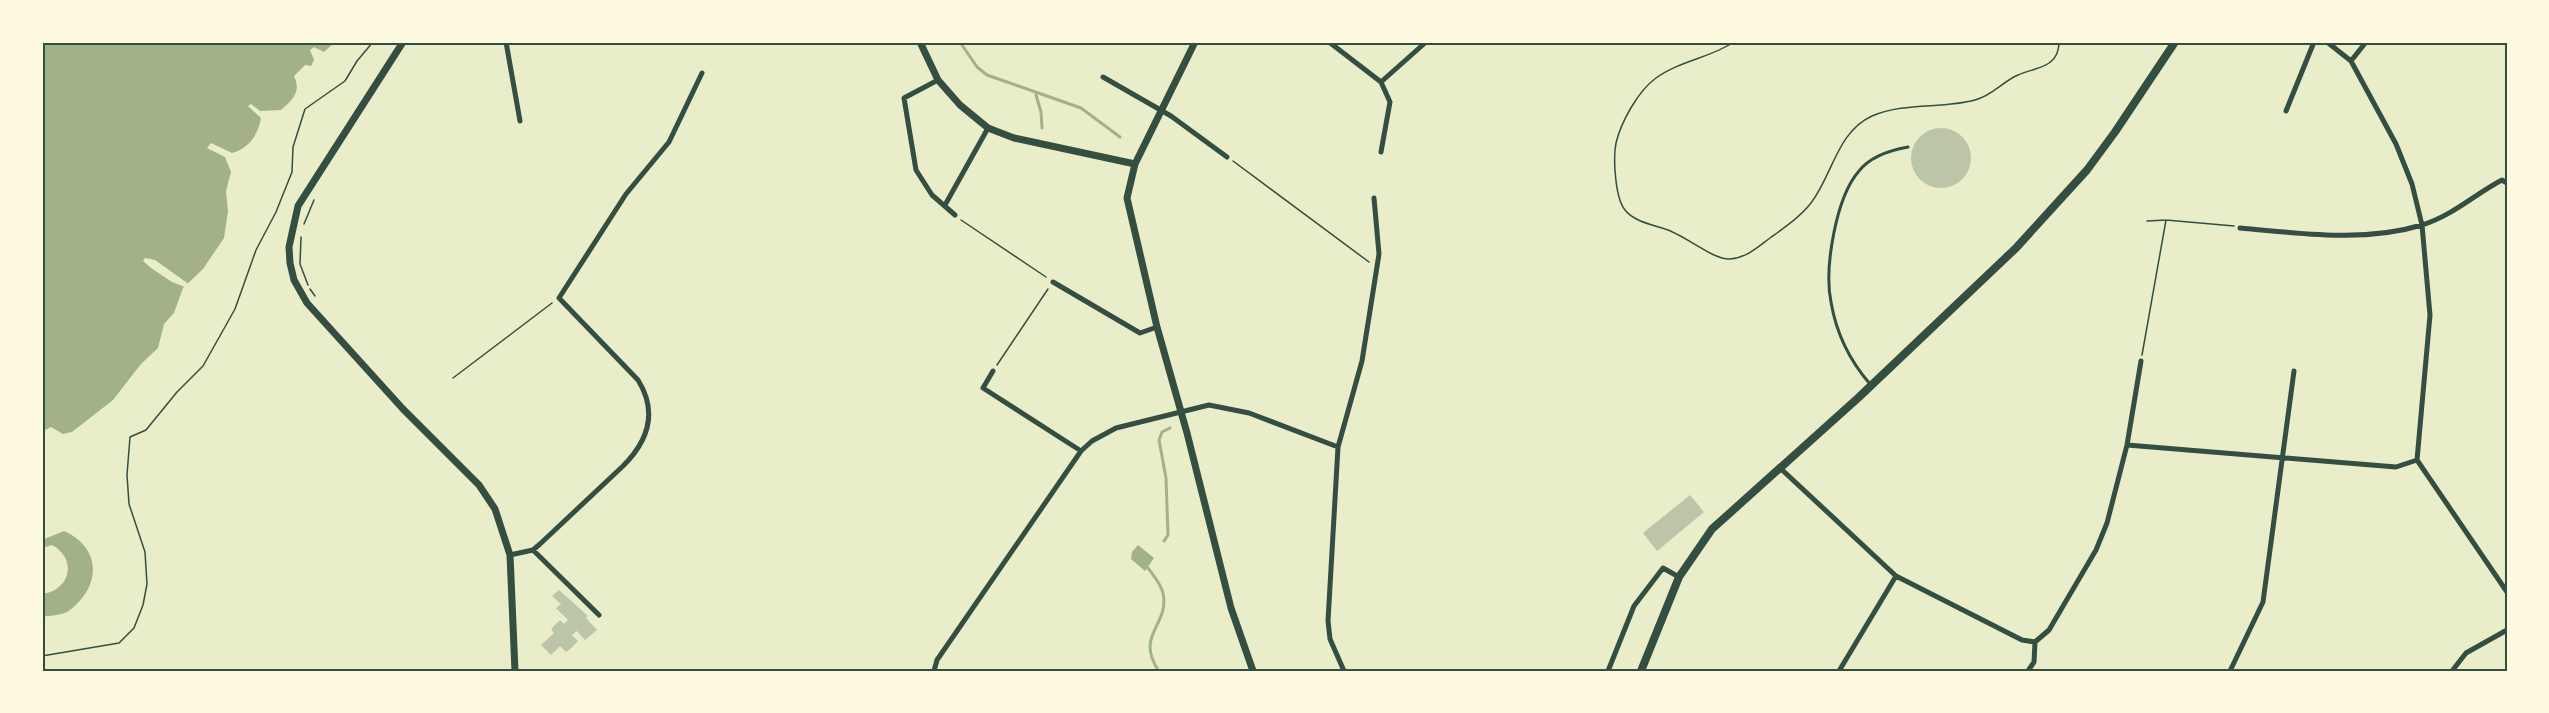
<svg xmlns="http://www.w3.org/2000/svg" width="2549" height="713" viewBox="0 0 2549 713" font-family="'Asap Condensed',sans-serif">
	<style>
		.water { fill: #a3b18a }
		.pier { fill: #e9edc9 }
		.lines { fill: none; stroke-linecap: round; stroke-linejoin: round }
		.stream { stroke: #a3b18a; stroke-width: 3 }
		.building { fill: #bcc5a7 }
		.path { stroke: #344e41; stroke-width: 1.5 }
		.service { stroke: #344e41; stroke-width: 3 }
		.minor { stroke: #344e41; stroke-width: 5 }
		.tertiary { stroke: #344e41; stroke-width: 7 }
		.secondary { stroke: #344e41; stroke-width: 8 }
		.neatline { fill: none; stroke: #344e41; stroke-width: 2 }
	</style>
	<rect width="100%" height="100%" fill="#e9edc9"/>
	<!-- water -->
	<path class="water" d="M42,42h293l-11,10 -10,-5 -4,3 4,10 -3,6 -6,-1 -11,11c7,15 0,23 -13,34l-21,1 -9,-7 -3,2 13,12c-3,17 -12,30 -29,35l-21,-10 -4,5 18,9 6,15 -5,19 2,20 -4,27 -21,31 -20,19 -9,25 -10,11 -6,24 -17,16 -28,36 -41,32 -9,2 -12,-7 -9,5z
		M64,531c38,17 37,55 6,79 -7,6 -20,5 -28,7v-23c28,-3 36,-35 10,-49l-10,3v-8z
		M1138,545l16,13 -9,13 -14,-12 1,-7z"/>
	<!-- pier -->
	<path class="pier" d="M145,258l10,2 35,25 -3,3 -15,-6 -21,-14 -8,-7z"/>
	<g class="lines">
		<!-- stream -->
		<path class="stream" d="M960,42l17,25 10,8 94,33 39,29
			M1036,95l5,17 1,16
			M1164,541l4,-6 -2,-57 -7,-38 3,-8 8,-4
			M1148,568c6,8 13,16 15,25 7,32 -28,41 -5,77"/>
	</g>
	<!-- building -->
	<path class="building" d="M1911 158a30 30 0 1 1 60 0a30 30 0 1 1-60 0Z
		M1690,495l14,17 -47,39 -14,-18z
		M559,590l29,26 -2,2 11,12 -12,10 -8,-9 -5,4 6,6 -9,9 -3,2 -6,-6 -9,9 -10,-10 13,-12 -3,-4 9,-9 4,4 4,-4 -12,-12 5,-4 -9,-8z"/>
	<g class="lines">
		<!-- path -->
		<path class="path" d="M1734,42c-24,16 -55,19 -78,36 -18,13 -35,44 -40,65 -3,15 -1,55 9,67 8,11 28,15 40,19 20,6 48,31 65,30 16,-1 28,-12 40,-21 14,-10 30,-21 41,-35 22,-29 26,-71 61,-87 33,-14 70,-7 103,-16 18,-5 27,-18 43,-25 18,-8 41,-7 41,-33
			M1233,161l136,101
			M961,220l85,57
			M2147,221l19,-1 68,6
			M304,224l10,-24
			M301,237l-1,27 8,21
			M310,289l5,7
			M2142,355l24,-135
			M997,365l51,-76
			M453,378l99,-75
			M42,656l77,-13 15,-15 9,-23 4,-21 -2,-32 -16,-48 -2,-29 3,-38 16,-7 31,-38 26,-26 32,-57 21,-59 20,-38 16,-40 1,-25 12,-38 40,-28 12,-20 16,-19"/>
		<!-- service -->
		<path class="service" d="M1870,384c-20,-23 -34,-52 -39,-82 -7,-34 5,-105 28,-131 11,-14 32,-21 49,-24"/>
		<!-- minor -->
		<path class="minor" d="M506,42l14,79
			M1329,42l52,40 45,-40
			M2327,42l24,19 45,83 16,40 10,41 8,90 -13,145 90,132
			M2351,61l15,-19
			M1103,77l68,39 56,41
			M938,80l-34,18 12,72 16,25 23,20
			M1381,82l9,20 -9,50
			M2286,111l28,-69
			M945,205l43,-77
			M2240,228c60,5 123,15 182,-3 30,-9 53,-31 80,-45l5,3
			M1053,282l87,51 17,-6
			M993,371l-10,17 98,63
			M2127,445l269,22 21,-7
			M1338,447l24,-86 17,-107 -5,-56
			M1779,467l117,109 126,64 13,2
			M533,550l66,65
			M510,555l23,-5 7,-6 83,-78c25,-25 35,-54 15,-86l-79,-82 67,-104 43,-52 33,-69
			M2035,642l14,-12 47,-80 11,-27 20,-78 14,-84
			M934,671l3,-11 144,-209 11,-10 24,-13 93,-23 40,8 89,34 -10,174 2,18 14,32
			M1608,671l26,-65 29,-38 16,9
			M1839,671l57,-95
			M2028,671l6,-9 1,-20
			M2230,671l33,-69 31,-231
			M2452,671l14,-18 41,-23"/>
		<!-- tertiary -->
		<path class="tertiary" d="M403,42l-105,164 -9,41 1,16 4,17 13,23 96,106 76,76 16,24 15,46 5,116
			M920,42l18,38 22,25 28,23 26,10 121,26
			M1195,42l-60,122 -8,34 30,129 30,106 44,175 22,63"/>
		<!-- secondary -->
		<path class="secondary" d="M1641,671l38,-94 33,-48 146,-131 158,-150 71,-78 28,-38 60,-90"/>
	</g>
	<!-- border -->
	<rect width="2549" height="713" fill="none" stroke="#fefae0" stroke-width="87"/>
	<rect x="44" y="44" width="2462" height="626" class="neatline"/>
</svg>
